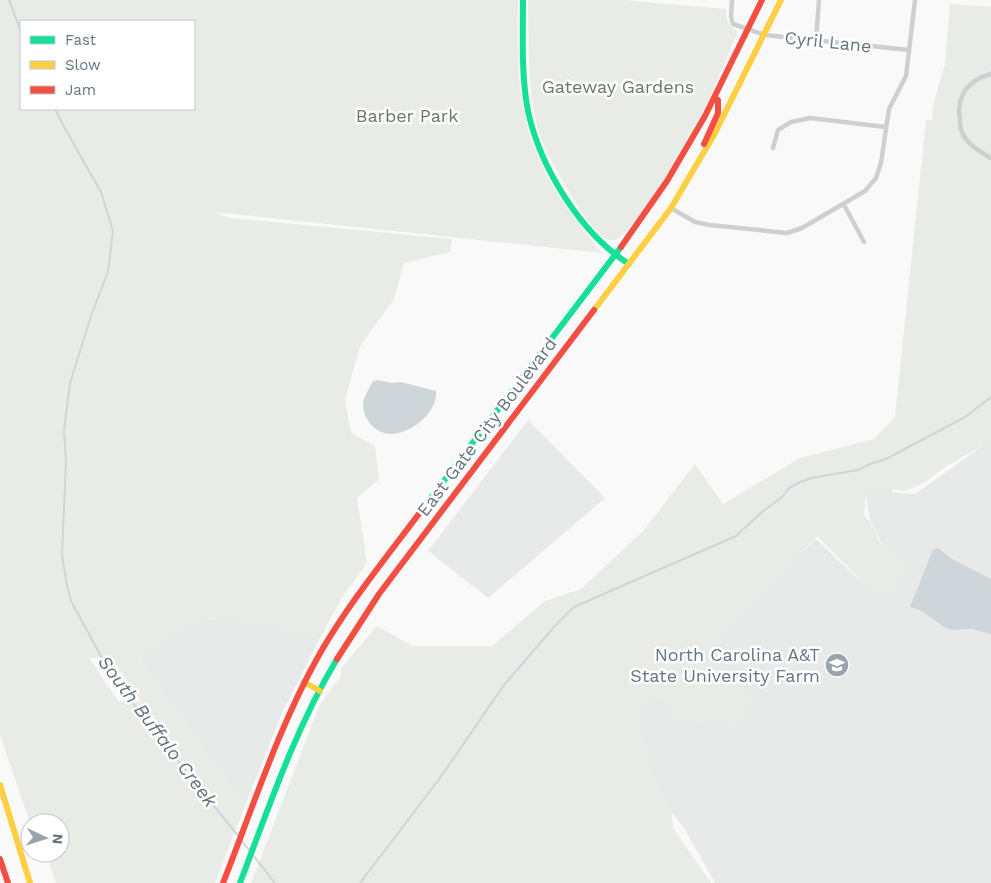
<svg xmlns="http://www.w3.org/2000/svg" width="991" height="883" viewBox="0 0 991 883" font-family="'Work Sans',sans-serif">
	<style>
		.built { fill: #e8e9e9 }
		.green { fill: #e8ebe6; fill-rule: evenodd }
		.water { fill: #ced6d9 }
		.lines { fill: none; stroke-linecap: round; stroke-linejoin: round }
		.stream { stroke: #ced6d9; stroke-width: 2 }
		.street { stroke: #cecfd0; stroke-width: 4.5 }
		.fast { stroke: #16e098; stroke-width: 6 }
		.slow { stroke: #ffcf43; stroke-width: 6 }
		.jam { stroke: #f24e42; stroke-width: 6 }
		.labels { text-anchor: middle; stroke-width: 5; stroke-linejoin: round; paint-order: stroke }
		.street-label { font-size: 18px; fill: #657683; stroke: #fff }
		.park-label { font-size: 18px; fill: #687a64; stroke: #fff }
		.poi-label { font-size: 18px; fill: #657683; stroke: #fff; text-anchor: end }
		.water-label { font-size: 19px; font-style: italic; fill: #60757c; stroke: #fff }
	</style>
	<rect width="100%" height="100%" fill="#f9f9f9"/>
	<!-- built -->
	<path class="built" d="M528,420l77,78 -117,100 -60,-47z
		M991,440v443h-276l-31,-55 -73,-93 82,-82 123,-114 43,41 23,11 2,-37 -7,-23 -7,-11 -3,-16v-12l21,-6 5,6 22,2z
		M209,618l65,9 46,11 -38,75 -37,93 -106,-148 37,-26z"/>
	<!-- green -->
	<path class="green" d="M0,0h518c0,29 -1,59 2,88 7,67 40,116 82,165l-387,-41 14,6 223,21 -2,13 -46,11 -10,36 -34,47 -15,54 6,33 24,13 4,33 -22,19 10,65 -26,36 -21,39 -46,-11 -65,-9 -33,14 -37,26 106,148 -30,77h-159l-10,-30h14v-30h-30l-30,-88zM21,21h173v88h-173zM89,658h22l30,43h-23z
		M528,0h95l103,9c-1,11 3,17 12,23l-34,78 -43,74 -16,25 -25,29c-14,7 -21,-5 -30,-15 -10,-13 -19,-27 -27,-42 -10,-17 -20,-35 -26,-55 -10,-41 -8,-84 -9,-126z
		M950,4l41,3v434l-46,26 -21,16 -19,8 -23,-3 -16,7 -2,20 11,13 5,16 28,18 -15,30 -16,5 -60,-61 -120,123 37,21 19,16 -14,31 -53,-5 -14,-5 -6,-18 -17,2 -11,14 16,60 17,30 2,23 38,55h-460l69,-179 20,-26 2,-11 35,-41 35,20h80l53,-45 36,-12 63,-59 51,-66 28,40 77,-46 74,-19 21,-22 31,-297h6l1,-14 12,-42z"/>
	<!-- water -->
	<path class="water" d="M378,380l13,3 10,-1 35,9c2,21 -24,42 -44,43 -17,1 -33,-19 -28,-35 2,-6 6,-12 9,-18z
		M938,548l14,11 39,20v55l-19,-5 -20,1 -8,-3 -22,-16 -12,-4 22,-55 2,-3z"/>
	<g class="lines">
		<!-- stream -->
		<path class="stream" d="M9,0l12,32
			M55,109l8,16 38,67 12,39 -5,41 -17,44 -21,67 -6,47 2,31 -4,94 5,31 4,15 32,59 39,56 97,121
			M242,841l8,10
			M253,855l22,28
			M360,883l80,-105 64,-93 50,-58 20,-20 162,-71 26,-24 20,-15 7,-9 11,-6 11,-4 47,-8 12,-6 16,-5 79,-42 26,-20"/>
		<!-- street -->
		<path class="street" d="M732,0l-1,17 2,7 32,11 144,15
			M816,39l3,-39
			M991,74c-23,6 -35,22 -31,46 0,4 0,9 2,12 4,12 19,20 29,26
			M773,148l5,-18 13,-8 19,-4 76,9
			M844,205l20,37
			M671,208l24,14 15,3 77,8 15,-5 63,-37 11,-13 5,-15 8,-54 17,-33 9,-76"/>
		<!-- fast -->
		<path class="fast" d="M523,0c0,37 -2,75 5,111 12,56 52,122 101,153
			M427,503l194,-256
			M240,883c29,-76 55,-154 97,-224"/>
		<!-- slow -->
		<path class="slow" d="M594,310l77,-102 43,-73 67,-135
			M304,682l16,9
			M0,785l30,98"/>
		<!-- jam -->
		<path class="jam" d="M704,144l14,-31v-13l-4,-2
			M621,247l46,-66 38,-65 57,-116
			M337,659l42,-65 215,-284
			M0,859l8,24
			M223,883c30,-76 56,-157 96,-228 31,-54 71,-102 108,-152"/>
	</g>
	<!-- icons -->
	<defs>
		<g id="university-disc" transform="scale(1.25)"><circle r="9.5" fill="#99a4ac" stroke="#fff"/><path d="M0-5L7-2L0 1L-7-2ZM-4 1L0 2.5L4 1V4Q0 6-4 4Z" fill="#fff"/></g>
	</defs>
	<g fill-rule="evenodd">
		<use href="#university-disc" x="837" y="665"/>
	</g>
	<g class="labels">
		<!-- street labels -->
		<g class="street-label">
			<text transform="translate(828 42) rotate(6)" y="6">Cyril Lane</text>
			<text transform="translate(487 427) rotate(-53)" y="6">East Gate City Boulevard</text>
		</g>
		<!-- park labels -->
		<g class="park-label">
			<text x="618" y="93">Gateway Gardens</text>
			<text x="407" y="122">Barber Park</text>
		</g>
		<!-- poi labels -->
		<g class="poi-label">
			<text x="820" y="661">North Carolina A&amp;T<tspan x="820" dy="21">State University Farm</tspan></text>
		</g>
		<!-- water labels -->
		<g class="water-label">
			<text transform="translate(158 731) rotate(53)" y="7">South Buffalo Creek</text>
		</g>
	</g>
	<!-- legend -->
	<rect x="20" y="20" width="175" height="90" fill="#ffffff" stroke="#c1c8cd"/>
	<rect x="30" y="36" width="25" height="8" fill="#16e098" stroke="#c1c8cd"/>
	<text x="65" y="45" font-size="15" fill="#657683">Fast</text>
	<rect x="30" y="61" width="25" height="8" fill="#ffcf43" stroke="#c1c8cd"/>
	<text x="65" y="70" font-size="15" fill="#657683">Slow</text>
	<rect x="30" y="86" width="25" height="8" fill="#f24e42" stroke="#c1c8cd"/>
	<text x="65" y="95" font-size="15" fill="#657683">Jam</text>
	<!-- north arrow -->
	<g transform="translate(45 838) rotate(94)"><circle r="24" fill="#ffffff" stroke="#c1c8cd"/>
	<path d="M0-4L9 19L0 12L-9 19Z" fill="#99a4ac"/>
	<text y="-8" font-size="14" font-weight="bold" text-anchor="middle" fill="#657683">N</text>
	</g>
</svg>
